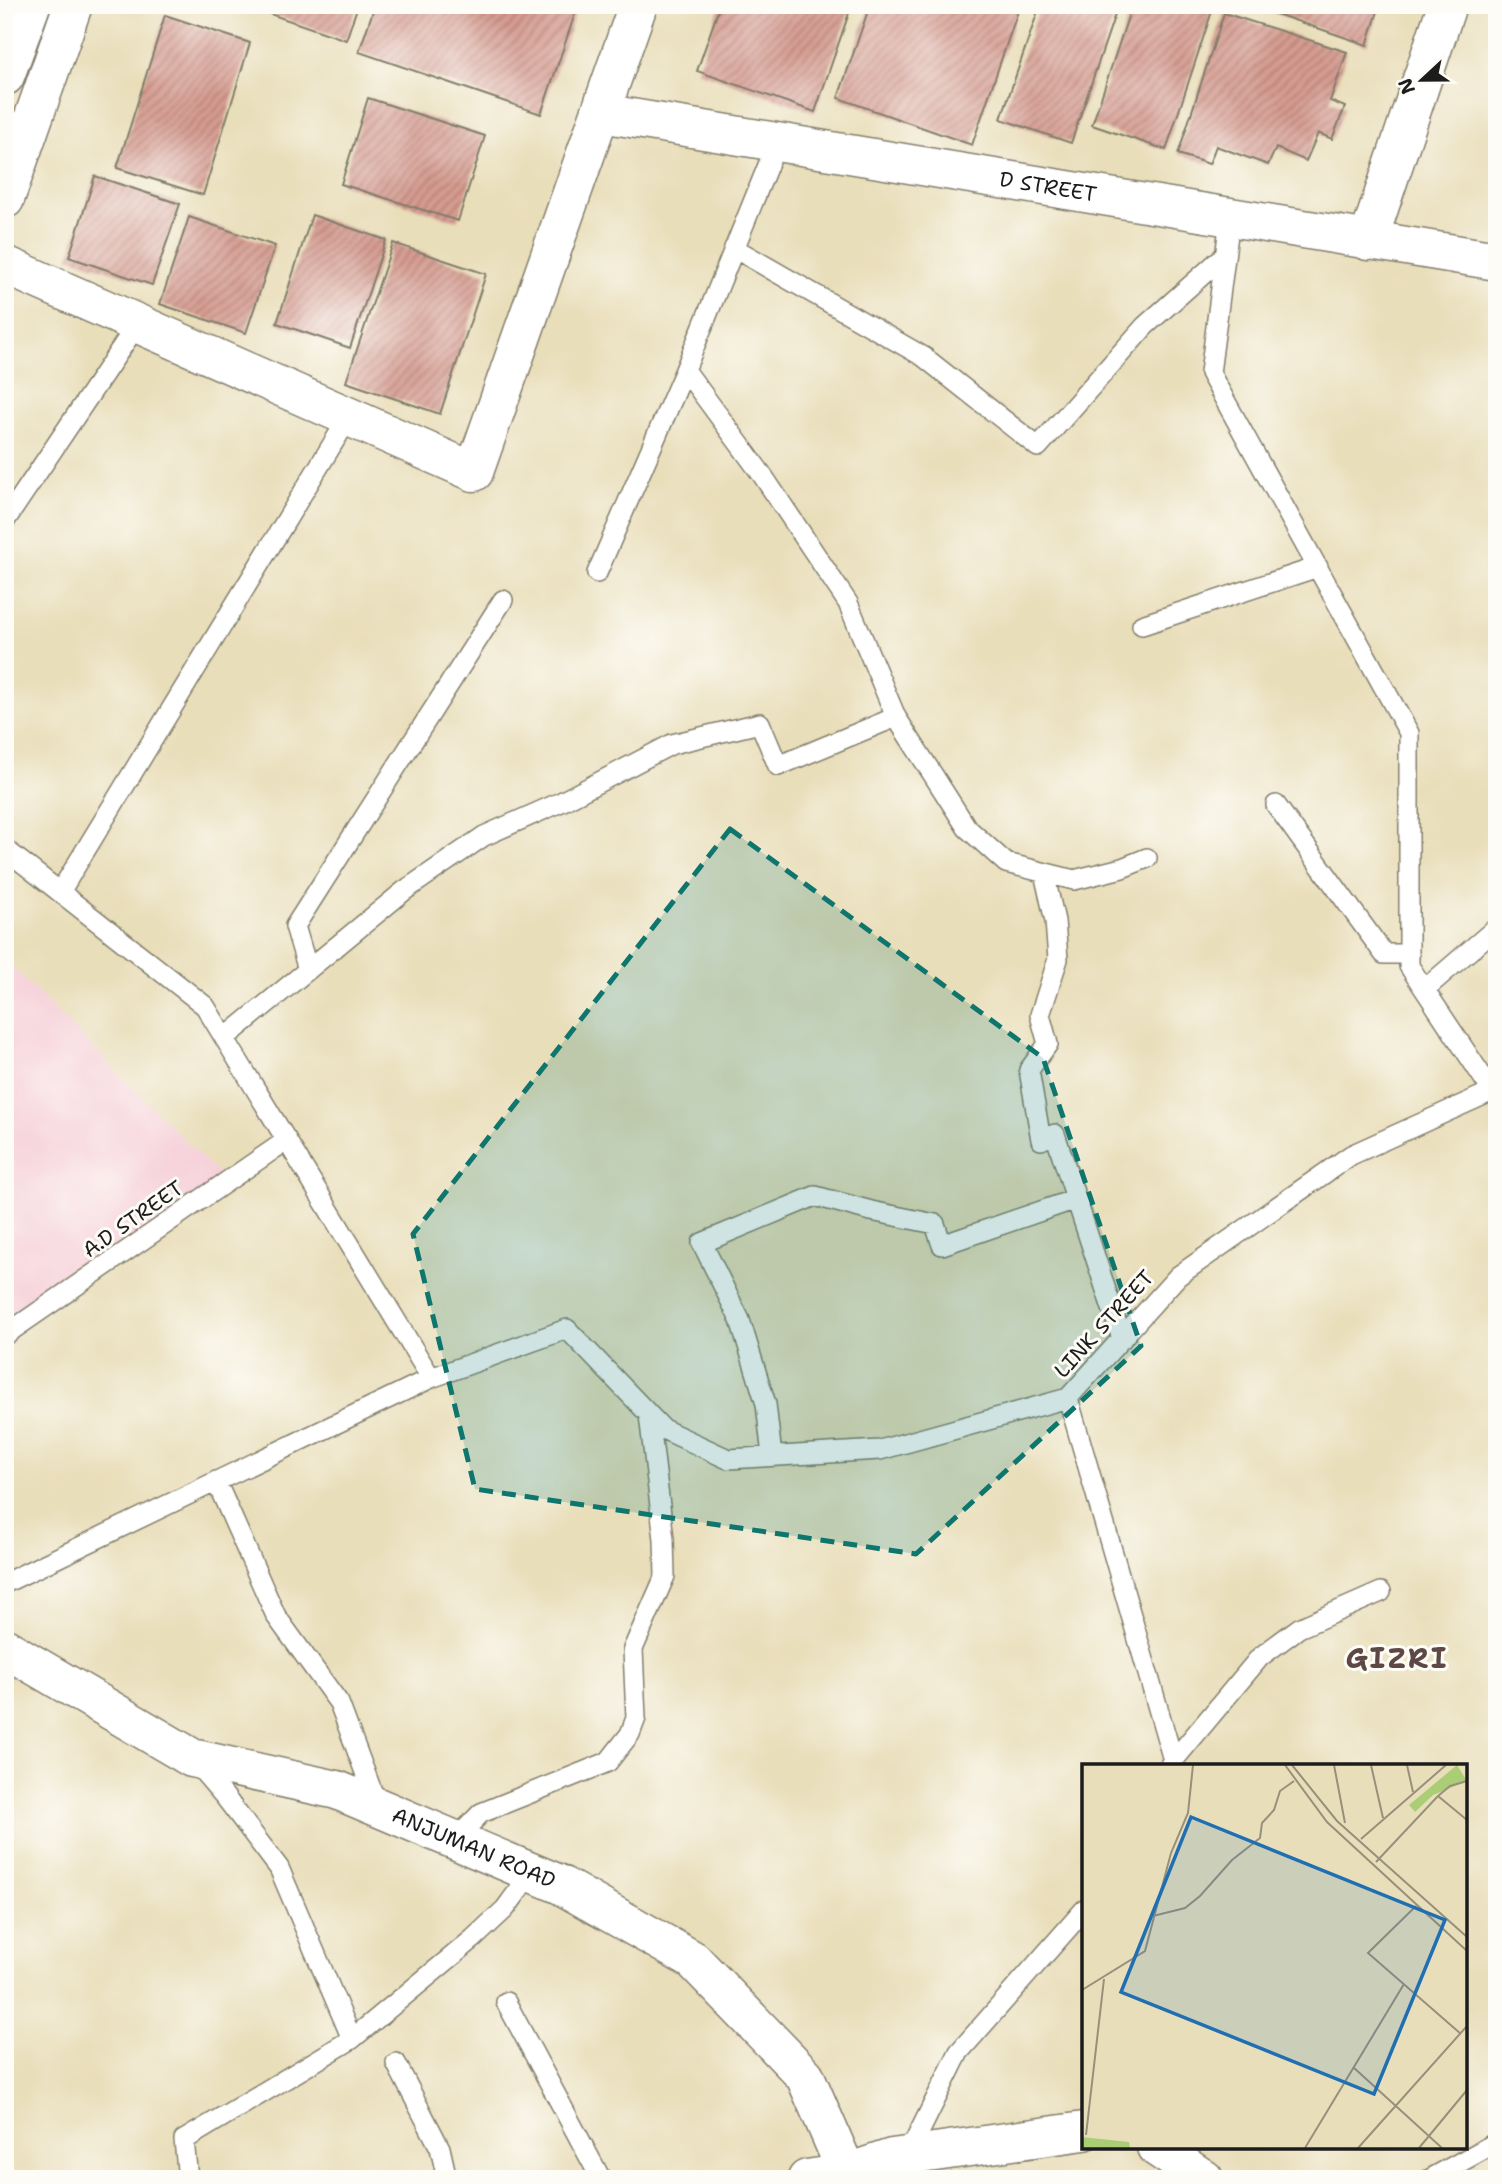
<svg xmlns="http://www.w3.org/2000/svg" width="1502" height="2184" viewBox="0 0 1502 2184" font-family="'Shantell Sans',sans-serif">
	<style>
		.built { fill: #f6cfd9 }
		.building { fill: url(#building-hatch) }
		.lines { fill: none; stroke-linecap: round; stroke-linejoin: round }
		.service-casing { stroke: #827d6b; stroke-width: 22 }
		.minor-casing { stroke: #827d6b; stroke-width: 41 }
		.primary-casing { stroke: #827d6b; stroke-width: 41 }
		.service { stroke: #fff; stroke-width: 19 }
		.minor { stroke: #fff; stroke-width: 38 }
		.primary { stroke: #fff; stroke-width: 38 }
		.marked { fill: #0f766e; fill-opacity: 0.2; stroke: #0f766e; stroke-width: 5; stroke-dasharray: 14 9; stroke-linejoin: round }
		.labels { text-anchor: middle; stroke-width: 6; stroke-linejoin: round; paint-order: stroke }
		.street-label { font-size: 21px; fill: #1c1c1c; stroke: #fdfcf7 }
		.district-label { font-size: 28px; font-weight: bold; letter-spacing: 2px; fill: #5d4845; stroke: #fdfcf7 }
		.inset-road { fill: none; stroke: #97907b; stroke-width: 2 }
		.view { fill: #1f6fb2; fill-opacity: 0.15; stroke: #1f6fb2; stroke-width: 3.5 }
		.inset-edge { fill: none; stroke: #1c1c1c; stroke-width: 3.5 }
	</style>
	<defs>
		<pattern id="building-hatch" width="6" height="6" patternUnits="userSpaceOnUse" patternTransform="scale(1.75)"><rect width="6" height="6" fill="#d69b90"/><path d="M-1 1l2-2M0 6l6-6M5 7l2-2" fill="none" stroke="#ad7e75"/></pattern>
	</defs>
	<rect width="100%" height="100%" fill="#fdfcf7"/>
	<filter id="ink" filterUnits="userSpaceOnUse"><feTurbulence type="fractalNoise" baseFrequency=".0143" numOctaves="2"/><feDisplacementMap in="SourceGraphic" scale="14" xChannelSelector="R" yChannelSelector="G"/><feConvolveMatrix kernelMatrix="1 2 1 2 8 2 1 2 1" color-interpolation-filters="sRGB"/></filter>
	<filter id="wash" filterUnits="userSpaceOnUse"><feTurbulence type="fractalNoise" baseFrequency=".00686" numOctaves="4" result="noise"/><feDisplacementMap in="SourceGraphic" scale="28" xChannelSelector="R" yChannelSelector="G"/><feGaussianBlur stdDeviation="1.57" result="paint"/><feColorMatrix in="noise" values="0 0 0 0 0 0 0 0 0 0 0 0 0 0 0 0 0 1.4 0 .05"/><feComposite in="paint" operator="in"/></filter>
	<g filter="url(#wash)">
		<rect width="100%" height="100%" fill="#e9deba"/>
		<!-- built -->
		<path class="built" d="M5,960l221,222 -221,153z"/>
		<g id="blocks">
			<!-- building -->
			<path class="building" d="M244,5h114l-12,35z
				M375,5h203l-37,109 -182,-62z
				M720,5h117l13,5 -35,102 -118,-41z
				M870,5h150l-48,140 -134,-47z
				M1040,5h78l-47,138 -70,-24z
				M1132,5h82l-48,145 -74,-25z
				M1250,5h130l-13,40z
				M1224,13l123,39 -17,49 15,6 -13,32 -14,-6 -12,28 -30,-13 -8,17 -52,-19 -7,18 -31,-10z
				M165,15l85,28 -47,152 -86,-27z
				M368,98l117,38 -27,85 -117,-37z
				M95,176l85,28 -28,81 -83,-28z
				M312,215l74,25 -36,108 -73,-25z
				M189,217l86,29 -29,87 -86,-29z
				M393,243l93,31 -46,140 -94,-32z"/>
		</g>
	</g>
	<g filter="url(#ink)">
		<use href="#blocks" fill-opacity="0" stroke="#827d6b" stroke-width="2"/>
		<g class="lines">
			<!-- service casing -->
			<g class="service-casing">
				<path id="service" d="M1230,219l-20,154 199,360v233l83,125
					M734,248l190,109 114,90 107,-121 80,-71
					M685,370l78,106 85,127 48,114 71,111 39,35 68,17 48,-12 25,-10
					M5,521l133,-198
					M597,573l88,-203 92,-227
					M1142,625l176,-58
					M1276,805l108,149h24
					M5,849l200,157 226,372 136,-49 96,100 65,30 152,-9 188,-52
					M1044,873l11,48 3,38 -18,56 8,29 -19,26 12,70 14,-6 67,205
					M60,892l289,-475
					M308,970l-13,-44 208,-326
					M1425,989l72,-62
					M225,1038l179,-147 80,-55 77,-34 111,-58 88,-21 18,43 118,-49
					M5,1335l282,-195
					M772,1456l-6,-52 -26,-84 -38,-77 113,-47 56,15 64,13 7,21 134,-46
					M216,1481l60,135 63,87 39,104
					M5,1583l426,-205
					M1173,1760l-105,-362 110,-122 173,-121 146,-66
					M195,1762l30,35 54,71 73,171
					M1169,1766l91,-109 39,-29 82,-36
					M455,1840l26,-27 127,-51 22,-28 6,-16 -3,-69 32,-73 -1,-37 -15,-124
					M506,2002l95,177
					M396,2063l44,85 7,31
					M908,2155l51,-103 125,-142
					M188,2179l-4,-39 168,-101 121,-100 32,-30 27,-37
					M1430,2179l67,-37"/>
			</g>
			<!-- minor casing -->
			<g class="minor-casing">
				<g id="minor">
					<path id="s1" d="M601,113l896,148"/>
					<path d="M1368,241l79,-236"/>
					<path d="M5,265l469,207 164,-467"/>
					<path id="s2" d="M5,1648l187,110 145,32 222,94 134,76 112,116 42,97"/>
					<path d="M1156,2147l48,32"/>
					<path d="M807,2179l40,-6 45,-15 192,-27"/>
				</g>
			</g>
			<!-- primary casing -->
			<g class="primary-casing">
				<path id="primary" d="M5,76l26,-71
					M5,199l68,-194"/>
			</g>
			<!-- service -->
			<use href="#service" class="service"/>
			<!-- minor -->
			<use href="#minor" class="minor"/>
			<!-- primary -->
			<use href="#primary" class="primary"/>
		</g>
	</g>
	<!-- marked area -->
	<path class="marked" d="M730,829l313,229 98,288 -225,208 -441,-65 -62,-255z"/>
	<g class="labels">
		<!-- street labels -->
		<g class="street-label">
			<text dy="7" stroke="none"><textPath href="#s1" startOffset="453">D STREET</textPath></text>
			<text transform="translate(133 1219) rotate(-35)" y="7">A.D STREET</text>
			<text transform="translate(1104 1324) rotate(-48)" y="7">LINK STREET</text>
			<text dy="7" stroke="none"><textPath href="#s2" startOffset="514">ANJUMAN ROAD</textPath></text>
		</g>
		<!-- district labels -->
		<g class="district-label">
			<text x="1397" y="1668">GIZRI</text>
		</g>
	</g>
	<!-- overview -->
	<g transform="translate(1082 1764)">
		<rect width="385" height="385" fill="#e9deba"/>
		<path d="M375,1l10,16 -34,14 -18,17 -6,-7z" fill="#aacd76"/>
		<path d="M0,373l47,5 1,6h-48z" fill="#aacd76"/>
		<path class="inset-road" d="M203,1l42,57 140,129M210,1l45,56 130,116M252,1l11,58M289,1l12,53M325,1l6,27M356,32l29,24M279,75l85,-74M294,98l62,-66 12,-10 17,-5M334,142l-48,47 93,81M71,152l32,-8 15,-12 32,-36 28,-22 2,-15 12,-13 6,-19 14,-10M0,226l63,-39 26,-98 17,-40 5,-48M271,303l89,81M4,371l18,-156M223,384l99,-164M276,384l109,-122M337,384l48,-58"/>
		<path class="view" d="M109,53l254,103 -71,174 -253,-102z"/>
		<rect width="385" height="385" class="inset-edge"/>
	</g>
	<!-- margin -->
	<rect width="1502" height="2184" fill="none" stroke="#fdfcf7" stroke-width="28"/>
	<!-- north arrow -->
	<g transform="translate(1422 80) rotate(248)" stroke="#fdfcf7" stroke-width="5" paint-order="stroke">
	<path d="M0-5L12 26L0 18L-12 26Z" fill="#1c1c1c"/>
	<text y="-10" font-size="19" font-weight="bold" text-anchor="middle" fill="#1c1c1c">N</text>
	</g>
</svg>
